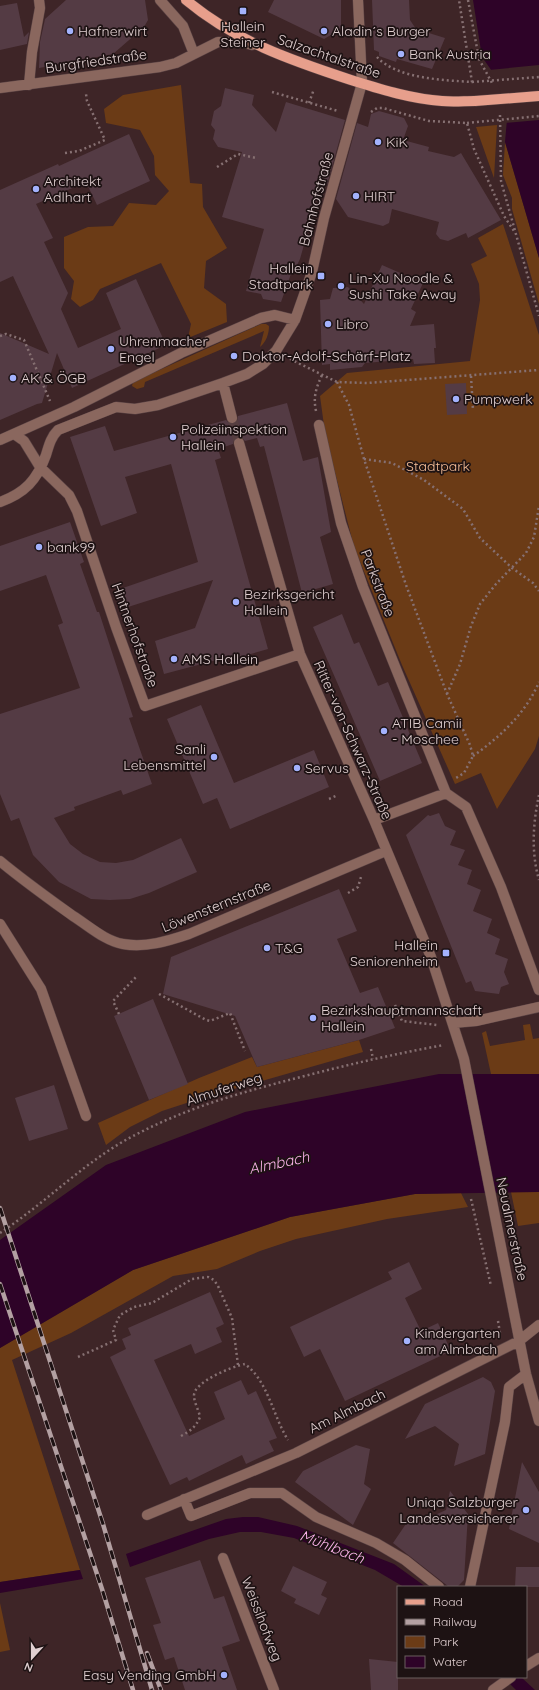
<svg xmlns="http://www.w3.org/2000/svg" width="539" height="1690" viewBox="0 0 539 1690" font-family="Quicksand,sans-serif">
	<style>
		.green { fill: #6b3b16 }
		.water { fill: #2e0328 }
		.pier { fill: #3e2527 }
		.building { fill: #543b44 }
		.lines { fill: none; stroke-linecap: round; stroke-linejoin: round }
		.minor-tunnel { stroke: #563e40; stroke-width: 10; stroke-dasharray: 10 5; stroke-linecap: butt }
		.minor-casing { stroke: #5b4445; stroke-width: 11 }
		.major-casing { stroke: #5b4445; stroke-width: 11 }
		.path { stroke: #867072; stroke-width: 2.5; stroke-dasharray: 2 3; stroke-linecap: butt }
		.minor { stroke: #8a675e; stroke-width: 10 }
		.major { stroke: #e79f8c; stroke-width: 10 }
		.rail-casing { stroke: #b3a0a2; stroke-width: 4.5 }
		.rail { stroke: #1d1213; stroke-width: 3; stroke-dasharray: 9; stroke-linecap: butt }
		.major-bridge-casing { stroke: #5b4445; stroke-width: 11; stroke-linecap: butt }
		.path-bridge { stroke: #867072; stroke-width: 2.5; stroke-dasharray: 2 3; stroke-linecap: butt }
		.major-bridge { stroke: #e79f8c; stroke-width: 10 }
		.poi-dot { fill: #a3b2fd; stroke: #1d1213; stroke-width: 1.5 }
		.labels { text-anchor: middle; stroke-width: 3.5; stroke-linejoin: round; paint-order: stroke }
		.poi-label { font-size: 14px; fill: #e0cfd0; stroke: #1d1213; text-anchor: start }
		.street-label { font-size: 14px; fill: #e0cfd0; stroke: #1d1213 }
		.park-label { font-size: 14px; fill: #f6be98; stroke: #1d1213 }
		.water-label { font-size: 15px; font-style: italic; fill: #fab2e9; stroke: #1d1213 }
	</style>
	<rect width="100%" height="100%" fill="#3e2527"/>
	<!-- green -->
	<path class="green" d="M181,85l9,98 12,1 1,23 24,41 -21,13 -2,27 22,16 1,18 -39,16 3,-14 -30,-61 -61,26 -7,11 -13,7 -9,-8 3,-18 -10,-13v-31l24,-10 25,-1 16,-23 27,2 13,-14 -14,-16 -1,-19 -14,-26 -34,-7 -2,-14 19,-14z
		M497,125l-3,53 -18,-51z
		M505,142l34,116v46l-27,-95v-11l-9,-23z
		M503,224l36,111v401l-4,13 -38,60 -16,-36 -26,11 -53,-119 -48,-118 -29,-114 -5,-37 27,-23 123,-12 10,-61 -1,-16 -8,-20 16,-8 -9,-18z
		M261,324h5l3,2c0,8 -3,16 -9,21l4,-16 -119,51 -1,5 -7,2 -5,-3 1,-4z
		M530,1024l3,15 6,-1v36h-48l-9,-41 4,-2 4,15 35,-6 -2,-15z
		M359,1040l4,12 -161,46 -40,13 -32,16 -24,18 -8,-22 101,-45 53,-21 5,10z
		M511,1192h28v31l-21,3z
		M461,1193l7,14 -81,12 -91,20 -36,12 -43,18 -44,7 -102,57 -59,27 68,210 -80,12v-234l133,-78 157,-53 125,-23z
		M0,1603l10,47 -10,2z"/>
	<!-- water -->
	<path class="water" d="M473,0h66v258l-34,-116 3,-34 -9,-27 -17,-24z
		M439,1074h100v118l-124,2 -125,23 -157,53 -133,78v-108l106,-75 139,-53z
		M243,1517h15l39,9 97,38 32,23h-22l-29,-17 -81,-32 -33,-6h-21l-31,7 -79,28 -4,-13 100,-35z
		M80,1570l3,9 -83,14v-11z
		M503,1677h18l14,13h-19z"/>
	<!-- pier -->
	<path class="pier" d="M539,65v55l-35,3 2,-15 -9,-26 -8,-12z"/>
	<!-- building -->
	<path class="building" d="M66,0h79l3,20 -4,7 -31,27 -74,14 1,-26 5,-23z
		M274,0h67v29l-17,10 -56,-27z
		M372,0h37l1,20 6,9 29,9 -13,31 -35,-10 -1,3 -17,-6v-4l-5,-2z
		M17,3l7,34 5,-5 -2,12 -27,6v-44z
		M225,88l29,7 -2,10 24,27 10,-30 59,18 -18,65 -4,-7 -23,81 -6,12h-2l-11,31 -18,-3 -2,-5 -15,-3 18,-62 -42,-12 20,-65 -24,-5 -5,-8 2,-9 -4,-5 3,-14 7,-5z
		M379,111l25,7 4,8 -5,14 26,7 -1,4 26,6 7,-4 40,67 -33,18 -2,-5 -18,8 -8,-2 -4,-5 3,-12 -47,-13 -3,14 -6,3 -35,-9 -12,-18 21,-76 11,4 3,-13z
		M129,134l21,47 -53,24 -11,-23 -50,22 17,34 -9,4 24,51 -7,16 17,39 43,-19 -15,-36 30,-14 30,66 -94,43 -15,-35 -15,50 -5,1 -37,16v-87l49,21 -36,-78 -13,6v-92l58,-26 1,2z
		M382,265l41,18 -12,26 5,3 -6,14 24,-2 2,24h-2l1,15 -21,1 -1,-5 -48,4 -3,4 -32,3v-6l-8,1 -2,-65 10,-1 3,-11 15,-1 16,17z
		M466,383l1,31 -20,1 -2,-31z
		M287,403l16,58 15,-4 13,75 -11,5 13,47 -31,9 -38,-147 -4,1 -3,-9 -12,3 -4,-4h-4l-4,4v3l-15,5 3,9 -6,2 53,189 -38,11 -2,-3 -64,17 -9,-33 40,-13 18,-48 -85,27 -5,-19 75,-26 -27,-98 -46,13 12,36 -36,13 -31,-89 35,-11 9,25 112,-31 4,4h4l4,-4v-4z
		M70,522l14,40 -4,2 17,48h2l34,105 -4,1 23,66 -29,11 -2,-5 -47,17 1,3 -21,8 16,26 13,10 17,8 16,1 17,-3 48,-22 16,34 -48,21 -19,6 -20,1 -19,-1 -32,-17 -26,-27 -14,-37 -8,3 -11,-27v-80l80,-26 -22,-63 5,-2 -17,-48 -46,16v-45z
		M342,614l12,30 5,-2 19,44 10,-4 34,81 -42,18 -67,-154z
		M201,705l33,78 80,-33 15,37 -99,42 -13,-31 -14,6 -36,-85z
		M439,813l6,13 11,5 -6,14 15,5 -7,15 14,5 -5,14 14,6 -8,21 19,8 -5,14 13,6 -5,15 13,5 -4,13 5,12 -8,3 -2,7 -24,-3 -4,-10 -5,2 -60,-148 22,-20 2,1z
		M339,889l18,42 -20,8 23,54 18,-6 17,41 -36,12 -102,27 -22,-51 -72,-22 8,-37z
		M153,999l35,85 -39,16 -35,-84z
		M54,1085l14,44 -39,12 -14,-43z
		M409,1262l13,27 -17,9 16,33 17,-8 13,28 -106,50 -25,-52 -16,8 -14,-30 102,-48 -4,-7z
		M210,1292l14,32 -8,4 6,14 -27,12 -4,-10 -37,16 35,76 36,-17 -11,-27 27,-12 7,15 8,-4 21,47 -8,3 5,10 -28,13 -4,-9 -53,26 -2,-4 -17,8 -60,-128 16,-8 -4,-10 9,-4 -3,-7z
		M483,1377l8,5 4,9 -10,63 -31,12 5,-22 -24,-18 -30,13 20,-35z
		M356,1445l14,4 -6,35 7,5 -18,36 -58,-43 8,-11z
		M522,1462l17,30v51l-30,-14z
		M450,1491l18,23 -4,66 -7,7h-8l-56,-44 17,-25 7,5 29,-13z
		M200,1560l14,39 10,-3 16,45 -18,6 15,43h-52l-11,-33 -9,3 -12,-35 8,-2 -16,-45z
		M293,1566l34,16 -6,13 6,3 -8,17 -25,-12 2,-4 -15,-8z
		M516,1567h23v20h-24z
		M369,1659l29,3v28h-27z"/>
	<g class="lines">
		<!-- minor-tunnel -->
		<path class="minor-tunnel" d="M232,418l7,25"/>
		<!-- minor casing -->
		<g class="minor-casing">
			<path id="minor" d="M160,0l23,26 11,28
				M29,85l3,-33 8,-44 -1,-8
				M0,88l160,-21 16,-4 42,-21h22l12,3
				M223,383l9,35
				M319,425l22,98 22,64 83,206 20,14 35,80 38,103
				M14,434l10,7 16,26 29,28 8,16 39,116 29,79 155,-52
				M0,440l74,-33 107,-54 80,-35 14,-3 20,5
				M239,443l61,211 74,166 57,137 33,102 62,315 13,47
				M0,502c25,-9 37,-22 46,-47 3,-10 5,-18 12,-25l58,-23 19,2 23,-4 65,-22 24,-9 16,-10 13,-13 19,-31 17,-48 12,-54 38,-135 -4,-83
				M374,820l72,-27
				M0,861c24,20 48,37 73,55 16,10 32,25 50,28 23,4 45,-3 66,-10l197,-83
				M0,924l41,65 45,127
				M453,1023l23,-2 63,-14
				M184,1499l7,17 59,-23h32l34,24 60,26 29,17 34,27
				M147,1515l149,-62 223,-112 20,-16
				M223,1558l51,132
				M470,1587l35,-165 4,-35 17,-13
				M526,1666l13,-8
				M493,1690l18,-13"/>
		</g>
		<!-- major casing -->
		<g class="major-casing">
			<path id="major" d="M186,0c49,41 104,60 165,80 29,9 60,19 91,21 11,1 22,0 33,0"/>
		</g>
		<!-- path -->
		<path class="path" d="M468,0l11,59 14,26
			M377,57c20,22 67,23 95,25l-13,-82
			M272,92l66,19
			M309,103l5,-14
			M371,112l6,-4h6l46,13 38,2 7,26 30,67 10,15
			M500,115l1,66 38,135
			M65,153l14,-2 26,-11 -18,-39 -1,-7
			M217,167l21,-13 18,4
			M0,336l6,-2 18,6 26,61
			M290,359l47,23 30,1 172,-13
			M471,376l2,34
			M337,382l12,23 15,54 42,126 41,109 23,51 3,11 -9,17 -8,5
			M316,411c-3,-14 0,-23 6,-36
			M364,459l28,4 32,17 39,29 17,29 32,30 21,15 6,8
			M447,694l13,-30 11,-38 9,-22 16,-20 30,-31 8,-16 5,-31
			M473,756c27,-19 53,-43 66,-74
			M539,795c-6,28 -8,57 0,85
			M329,799l9,-4
			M348,893l10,-6 3,-10
			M159,994l47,26 4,1 20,-8 15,38
			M395,1005l7,16 35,4
			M119,1014l-6,-13 23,-24
			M371,1049l2,10
			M471,1199l20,87
			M0,1233c47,-31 87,-74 137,-99 50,-26 105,-42 160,-56 49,-13 97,-24 147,-33
			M498,1321l2,12
			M78,1357l38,-17 -3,-10 7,-15 14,-8 18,-4 40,-24 16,-2 6,3 4,6 14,32 6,47
			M181,1436c9,-5 15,-9 19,-19 -1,-6 -6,-15 -6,-21 -1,-14 39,-30 51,-32 23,17 28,52 43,76"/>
		<!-- minor -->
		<use href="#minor" class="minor"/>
		<!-- major -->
		<use href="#major" class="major"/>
		<!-- rail casing -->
		<g class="rail-casing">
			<path id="rail" d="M0,1208l103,316 49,166
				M0,1284l102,305 31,101
				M147,1653l14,37"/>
		</g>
		<!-- rail -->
		<use href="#rail" class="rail"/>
		<!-- major-bridge casing -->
		<g class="major-bridge-casing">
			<path id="major-bridge" d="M475,101l64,-5"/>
		</g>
		<!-- path-bridge -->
		<path class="path-bridge" d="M472,82l67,-5
			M467,123l72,-7"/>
		<!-- major-bridge -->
		<use href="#major-bridge" class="major-bridge"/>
	</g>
	<!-- markers -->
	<g class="poi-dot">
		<rect x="239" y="7" width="8" height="8" rx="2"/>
		<circle cx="70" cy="31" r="4"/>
		<circle cx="324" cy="31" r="4"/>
		<circle cx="401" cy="54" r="4"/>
		<circle cx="378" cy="142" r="4"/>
		<circle cx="36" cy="189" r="4"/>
		<circle cx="356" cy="196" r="4"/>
		<rect x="317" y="272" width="8" height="8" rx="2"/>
		<circle cx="341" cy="286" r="4"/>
		<circle cx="328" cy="324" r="4"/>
		<circle cx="111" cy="349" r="4"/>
		<circle cx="234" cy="356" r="4"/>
		<circle cx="13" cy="378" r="4"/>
		<circle cx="456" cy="399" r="4"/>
		<circle cx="173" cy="437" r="4"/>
		<circle cx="39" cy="547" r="4"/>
		<circle cx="236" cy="602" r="4"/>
		<circle cx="174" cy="659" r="4"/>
		<circle cx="384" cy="731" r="4"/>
		<circle cx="214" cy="757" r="4"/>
		<circle cx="297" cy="768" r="4"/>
		<circle cx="267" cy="948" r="4"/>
		<rect x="442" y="949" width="8" height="8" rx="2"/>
		<circle cx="313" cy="1018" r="4"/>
		<circle cx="407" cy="1341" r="4"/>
		<circle cx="526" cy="1510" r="4"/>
		<circle cx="224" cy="1675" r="4"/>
	</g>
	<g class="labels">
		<!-- poi labels -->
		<g class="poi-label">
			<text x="243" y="31" text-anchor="middle">Hallein<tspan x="243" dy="16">Steiner</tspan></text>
			<text x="78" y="36">Hafnerwirt</text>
			<text x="332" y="36">Aladin´s Burger</text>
			<text x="409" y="59">Bank Austria</text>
			<text x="386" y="147">KiK</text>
			<text x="44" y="186">Architekt<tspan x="44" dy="16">Adlhart</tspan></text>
			<text x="364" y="201">HIRT</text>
			<text x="313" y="273" text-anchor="end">Hallein<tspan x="313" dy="16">Stadtpark</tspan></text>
			<text x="349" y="283">Lin-Xu Noodle &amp;<tspan x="349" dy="16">Sushi Take Away</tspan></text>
			<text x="336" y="329">Libro</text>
			<text x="119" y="346">Uhrenmacher<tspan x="119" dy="16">Engel</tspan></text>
			<text x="242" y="361">Doktor-Adolf-Schärf-Platz</text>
			<text x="21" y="383">AK &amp; ÖGB</text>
			<text x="464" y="404">Pumpwerk</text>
			<text x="181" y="434">Polizeiinspektion<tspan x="181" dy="16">Hallein</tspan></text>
			<text x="47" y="552">bank99</text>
			<text x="244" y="599">Bezirksgericht<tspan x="244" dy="16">Hallein</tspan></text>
			<text x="182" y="664">AMS Hallein</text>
			<text x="392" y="728">ATIB Camii<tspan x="392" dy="16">- Moschee</tspan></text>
			<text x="206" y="754" text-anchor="end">Sanli<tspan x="206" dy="16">Lebensmittel</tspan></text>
			<text x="305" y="773">Servus</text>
			<text x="438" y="950" text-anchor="end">Hallein<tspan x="438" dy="16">Seniorenheim</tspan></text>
			<text x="275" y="953">T&amp;G</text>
			<text x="321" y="1015">Bezirkshauptmannschaft<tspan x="321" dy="16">Hallein</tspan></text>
			<text x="415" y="1338">Kindergarten<tspan x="415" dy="16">am Almbach</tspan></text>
			<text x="518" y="1507" text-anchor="end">Uniqa Salzburger<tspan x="518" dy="16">Landesversicherer</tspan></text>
			<text x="216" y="1680" text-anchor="end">Easy Vending GmbH</text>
		</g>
		<!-- street labels -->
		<g class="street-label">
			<text transform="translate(329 56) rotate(19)" y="5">Salzachtalstraße</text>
			<text transform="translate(96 61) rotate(-8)" y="5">Burgfriedstraße</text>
			<text transform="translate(316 199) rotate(-75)" y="5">Bahnhofstraße</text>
			<text transform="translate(378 583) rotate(69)" y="5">Parkstraße</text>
			<text transform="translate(135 635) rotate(70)" y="5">Hintnerhofstraße</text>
			<text transform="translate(353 740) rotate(66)" y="5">Ritter-von-Schwarz-Straße</text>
			<text transform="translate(216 906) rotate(-22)" y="5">Löwensternstraße</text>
			<text transform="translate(224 1089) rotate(-18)" y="5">Almuferweg</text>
			<text transform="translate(512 1229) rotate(78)" y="5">Neualmerstraße</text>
			<text transform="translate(347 1411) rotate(-26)" y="5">Am Almbach</text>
			<text transform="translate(262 1619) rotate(69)" y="5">Weisslhofweg</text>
		</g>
		<!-- park labels -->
		<g class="park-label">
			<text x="438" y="471">Stadtpark</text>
		</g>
		<!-- water labels -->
		<g class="water-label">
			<text transform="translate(279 1163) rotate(-12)" y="5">Almbach</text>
			<text transform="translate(332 1547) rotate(21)" y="5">Mühlbach</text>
		</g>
	</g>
	<!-- legend -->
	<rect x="397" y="1586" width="130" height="92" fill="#1d1213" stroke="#6b5e5f"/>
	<rect x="405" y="1599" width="20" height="6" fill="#e79f8c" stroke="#6b5e5f"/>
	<text x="433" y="1606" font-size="12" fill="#e0cfd0">Road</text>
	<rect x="405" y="1619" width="20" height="6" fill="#b3a0a2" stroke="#6b5e5f"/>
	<text x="433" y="1626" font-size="12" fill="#e0cfd0">Railway</text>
	<rect x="405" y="1636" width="20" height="12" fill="#6b3b16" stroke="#6b5e5f"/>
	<text x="433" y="1646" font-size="12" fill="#e0cfd0">Park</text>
	<rect x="405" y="1656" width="20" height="12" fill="#2e0328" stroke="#6b5e5f"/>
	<text x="433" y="1666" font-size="12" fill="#e0cfd0">Water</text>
	<!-- north arrow -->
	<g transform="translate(32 1658) rotate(201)" stroke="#1d1213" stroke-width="3" paint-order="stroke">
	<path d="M0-3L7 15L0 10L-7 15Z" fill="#e0cfd0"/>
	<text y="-6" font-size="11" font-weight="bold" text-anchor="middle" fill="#e0cfd0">N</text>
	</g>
</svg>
